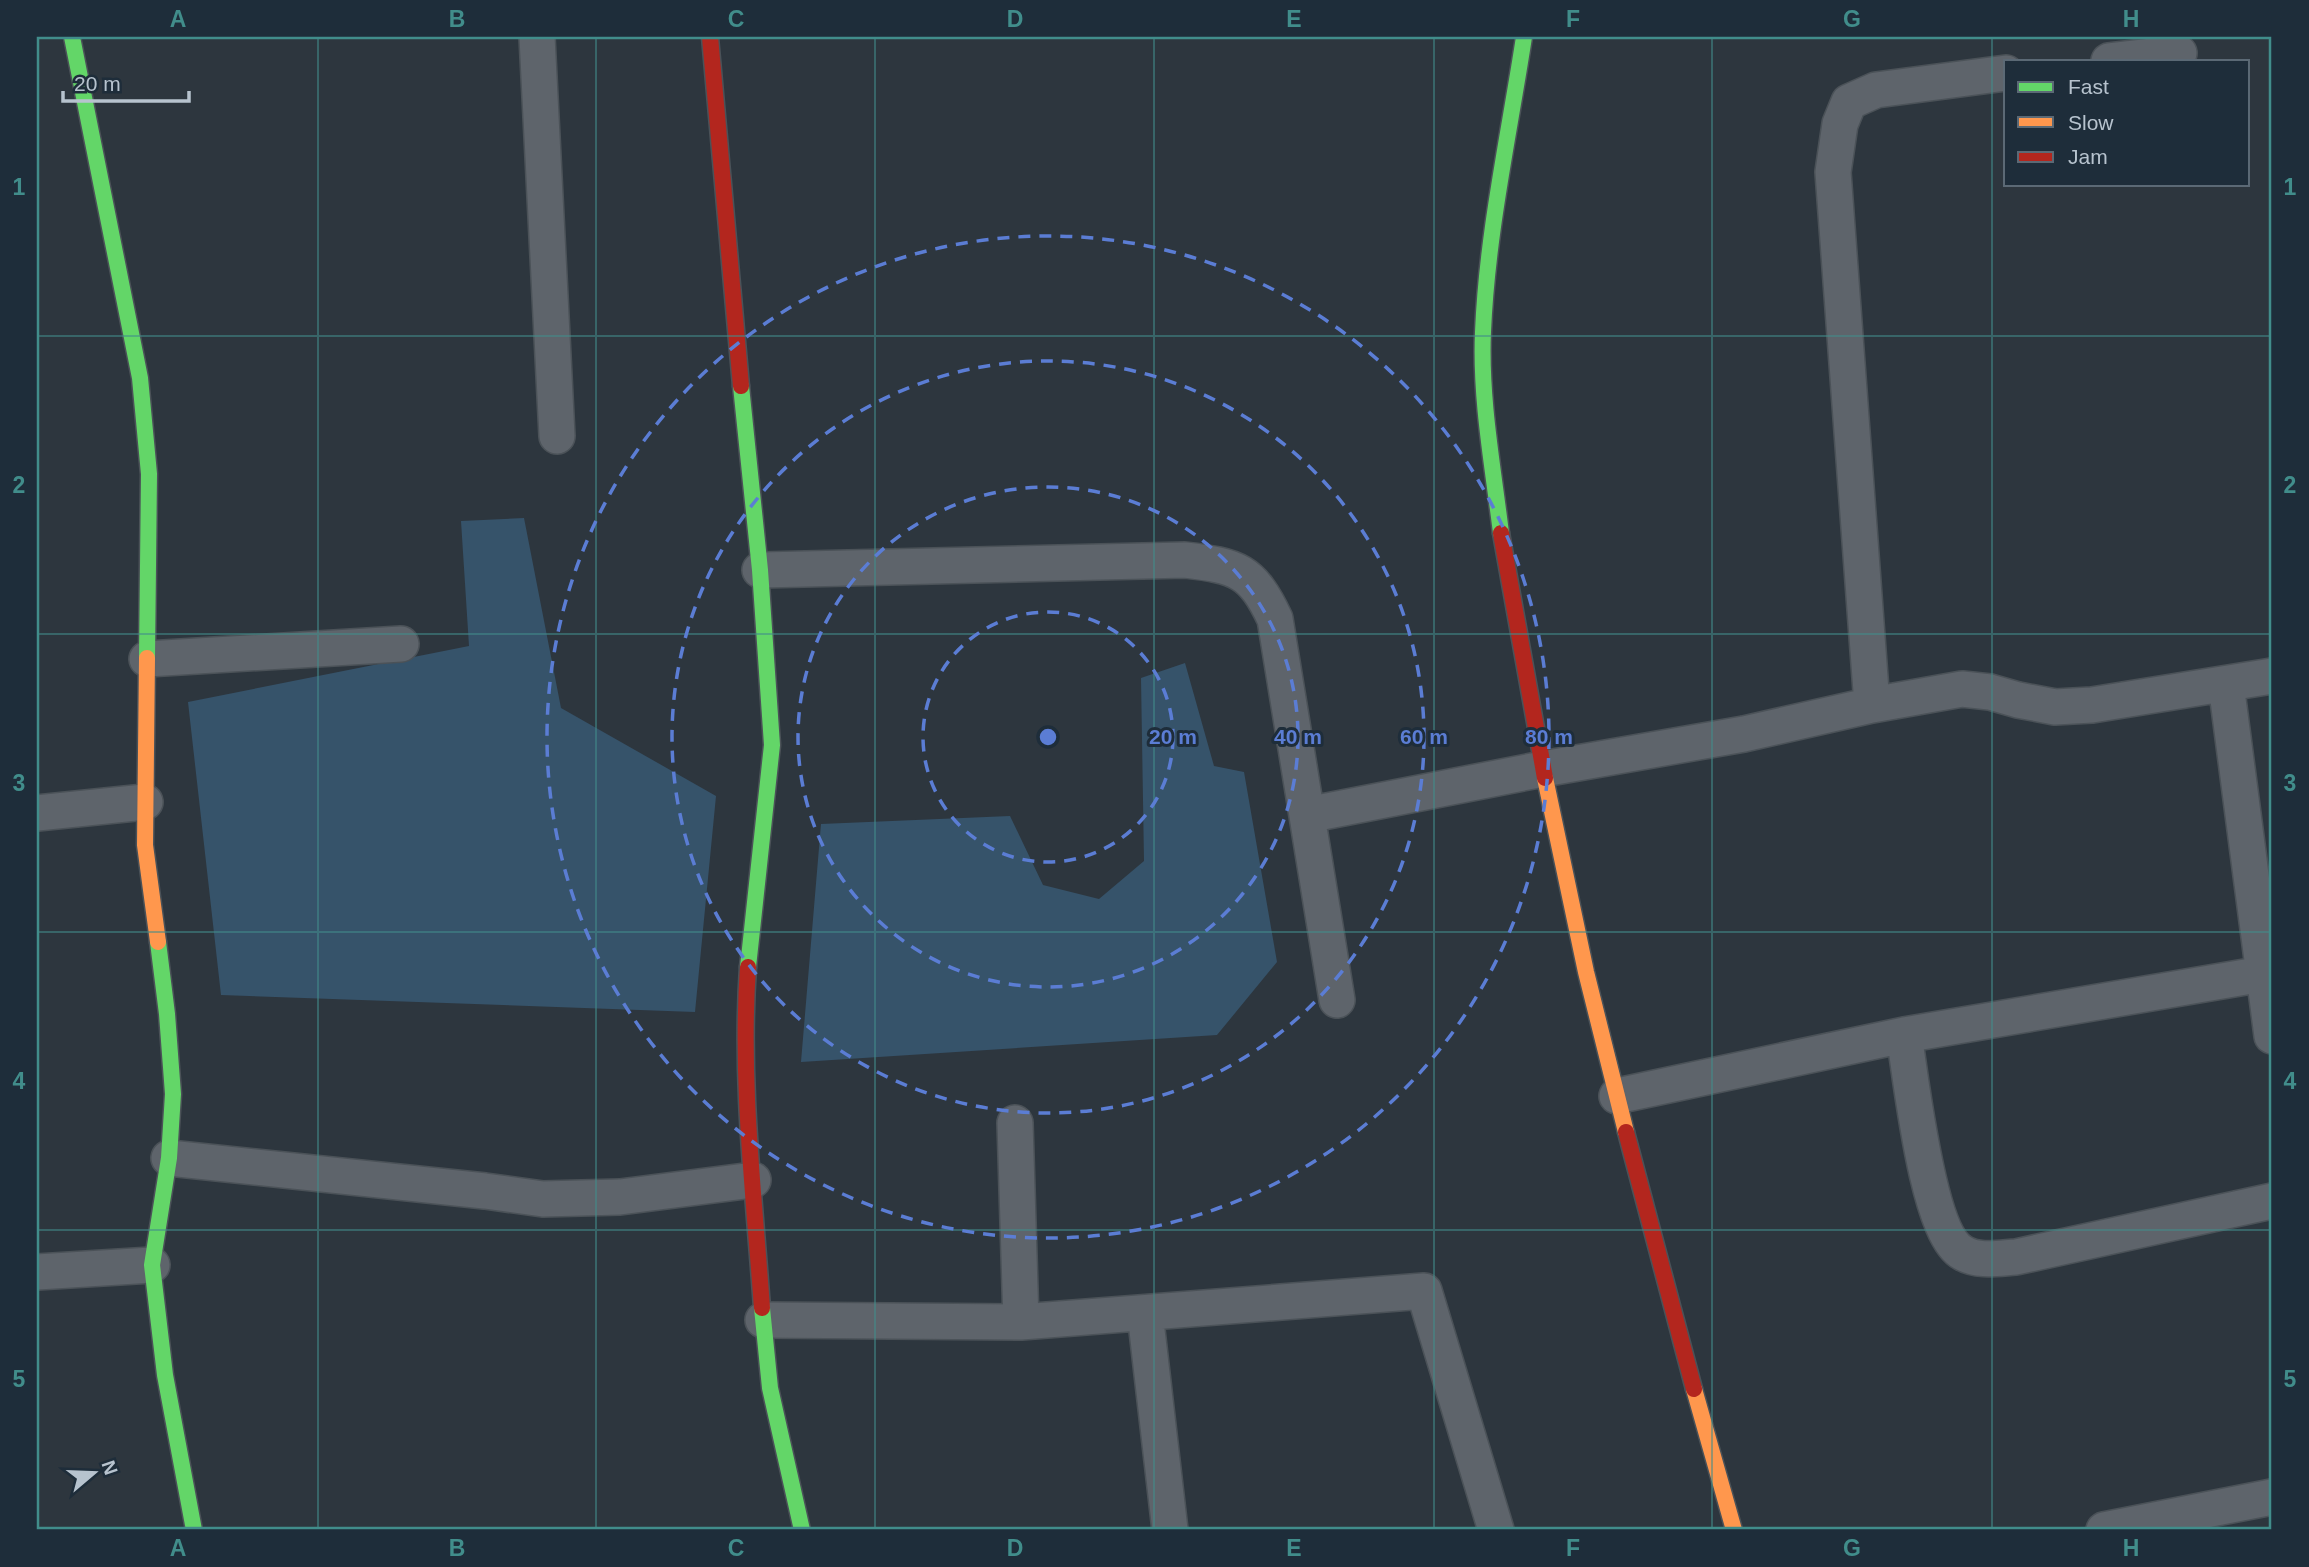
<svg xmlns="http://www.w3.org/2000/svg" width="2309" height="1567" viewBox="0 0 2309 1567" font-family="Arial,sans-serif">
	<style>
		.water { fill: #36536a }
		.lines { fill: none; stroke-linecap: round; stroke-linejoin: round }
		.street-casing { stroke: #4b5258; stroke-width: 38 }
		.fast-casing { stroke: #4b5258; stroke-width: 19 }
		.slow-casing { stroke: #4b5258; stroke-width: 19 }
		.jam-casing { stroke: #4b5258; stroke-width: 19 }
		.street { stroke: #5e646b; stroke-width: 35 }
		.fast { stroke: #63d668; stroke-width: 16 }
		.slow { stroke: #ff974d; stroke-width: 16 }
		.jam { stroke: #b3261e; stroke-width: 16 }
		.grid { fill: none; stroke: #418d8b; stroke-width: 2; stroke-opacity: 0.55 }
		.ring { fill: none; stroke: #5b7dd4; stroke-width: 3.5; stroke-dasharray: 12 9 }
		.centre { fill: #5b7dd4; stroke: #1e2d3a; stroke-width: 3.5 }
		.ring-label { font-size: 21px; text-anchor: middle; font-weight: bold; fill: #5b7dd4; stroke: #1e2d3a; stroke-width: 6; stroke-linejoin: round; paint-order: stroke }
		.neatline { fill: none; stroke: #418d8b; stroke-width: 2.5 }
		.grid-label { font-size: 23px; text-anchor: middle; font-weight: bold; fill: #418d8b }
	</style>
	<rect width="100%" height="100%" fill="#2d363e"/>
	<!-- water -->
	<path class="water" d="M524,518l37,190 155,88 -21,216 -474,-17 -33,-293 281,-56 -8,-125z
		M1185,663l29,103 30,6 33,190 -60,73 -416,27 20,-238 189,-8 33,69 56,14 45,-38 -3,-183z"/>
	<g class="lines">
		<!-- street casing -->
		<g class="street-casing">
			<path id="street" d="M537,37l20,399
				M2109,61l70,-8
				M760,570l425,-10c52,6 67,10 90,59l62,381
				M147,659l254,-15
				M2226,684l46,352
				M1872,705l-39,-533 7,-48 9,-22 27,-12 130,-17
				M37,813l108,-11
				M1307,815l236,-46 201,-35 128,-29 90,-16 28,3 28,8 37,7 37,-2 180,-29
				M1904,1035c7,42 23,199 59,218 15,9 36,5 53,4l256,-56
				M1617,1096l287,-61 359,-61
				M1015,1123l6,199
				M169,1158l316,33 58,8 77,-2 133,-17
				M37,1272l115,-7
				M1145,1313l25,217
				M763,1320l258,2 403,-31 72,239
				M2104,1530l168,-33"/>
		</g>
		<!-- fast casing -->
		<g class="fast-casing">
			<path id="fast" d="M72,37l68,341 9,96 -2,184
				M741,386l19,184 12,175 -24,222
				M1501,533c-8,-66 -21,-135 -18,-201 4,-99 26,-197 41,-295
				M158,942l9,72 6,80 -4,64 -17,107 13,110 29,155
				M762,1308l8,80 32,142"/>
		</g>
		<!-- slow casing -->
		<g class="slow-casing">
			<path id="slow" d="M147,658l-2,187 13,97
				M1545,778l41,194 40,160
				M1694,1389l40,141"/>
		</g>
		<!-- jam casing -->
		<g class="jam-casing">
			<path id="jam" d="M710,37l31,349
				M1501,533l44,245
				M748,967c-8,113 6,228 14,341
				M1626,1132l68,257"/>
		</g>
		<!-- street -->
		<use href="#street" class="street"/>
		<!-- fast -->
		<use href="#fast" class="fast"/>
		<!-- slow -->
		<use href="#slow" class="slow"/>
		<!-- jam -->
		<use href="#jam" class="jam"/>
	</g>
	<!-- grid -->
	<path class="grid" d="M318,37v1493M596,37v1493M875,37v1493M1154,37v1493M1434,37v1493M1712,37v1493M1992,37v1493M37,336h2235M37,634h2235M37,932h2235M37,1230h2235"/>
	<!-- distance rings -->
	<g class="ring">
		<circle cx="1048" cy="737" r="125"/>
		<circle cx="1048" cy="737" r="250"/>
		<circle cx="1048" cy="737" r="376"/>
		<circle cx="1048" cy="737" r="501"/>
	</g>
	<circle cx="1048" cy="737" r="10" class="centre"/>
	<g class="ring-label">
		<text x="1173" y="744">20 m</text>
		<text x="1298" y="744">40 m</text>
		<text x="1424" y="744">60 m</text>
		<text x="1549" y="744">80 m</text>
	</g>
	<!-- border -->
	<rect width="2309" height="1567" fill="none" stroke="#1e2d3a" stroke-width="77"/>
	<!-- legend -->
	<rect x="2004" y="60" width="245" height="126" fill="#1e2d3a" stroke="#5b6975" stroke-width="2"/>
	<rect x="2018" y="82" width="35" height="10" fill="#63d668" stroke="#5b6975" stroke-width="2"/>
	<text x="2068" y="94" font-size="21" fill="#b7c3ce">Fast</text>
	<rect x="2018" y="117" width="35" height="10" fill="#ff974d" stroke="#5b6975" stroke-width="2"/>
	<text x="2068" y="130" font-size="21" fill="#b7c3ce">Slow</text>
	<rect x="2018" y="152" width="35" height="10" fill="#b3261e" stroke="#5b6975" stroke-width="2"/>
	<text x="2068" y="164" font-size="21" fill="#b7c3ce">Jam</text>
	<!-- north arrow -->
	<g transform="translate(94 1473) rotate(71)" stroke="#1e2d3a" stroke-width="5" paint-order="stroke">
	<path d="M0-5L12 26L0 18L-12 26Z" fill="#b7c3ce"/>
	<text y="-10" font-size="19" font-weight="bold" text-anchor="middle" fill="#b7c3ce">N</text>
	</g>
	<!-- scale -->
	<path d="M63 91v10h126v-10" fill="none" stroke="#b7c3ce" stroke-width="3.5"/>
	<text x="74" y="91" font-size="21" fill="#b7c3ce" stroke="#1e2d3a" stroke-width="5" paint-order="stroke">20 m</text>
	<rect x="38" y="38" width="2232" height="1490" class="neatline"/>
	<g class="grid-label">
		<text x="178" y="27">A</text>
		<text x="457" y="27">B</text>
		<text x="736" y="27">C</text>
		<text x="1015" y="27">D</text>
		<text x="1294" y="27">E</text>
		<text x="1573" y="27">F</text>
		<text x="1852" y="27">G</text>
		<text x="2131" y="27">H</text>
		<text x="19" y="195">1</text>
		<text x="2290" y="195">1</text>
		<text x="19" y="493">2</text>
		<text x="2290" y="493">2</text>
		<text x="19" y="791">3</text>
		<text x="2290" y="791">3</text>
		<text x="19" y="1089">4</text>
		<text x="2290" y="1089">4</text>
		<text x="19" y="1387">5</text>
		<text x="2290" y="1387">5</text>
		<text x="178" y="1556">A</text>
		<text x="457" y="1556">B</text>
		<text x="736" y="1556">C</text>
		<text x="1015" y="1556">D</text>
		<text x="1294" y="1556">E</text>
		<text x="1573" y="1556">F</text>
		<text x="1852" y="1556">G</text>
		<text x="2131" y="1556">H</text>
	</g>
</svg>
